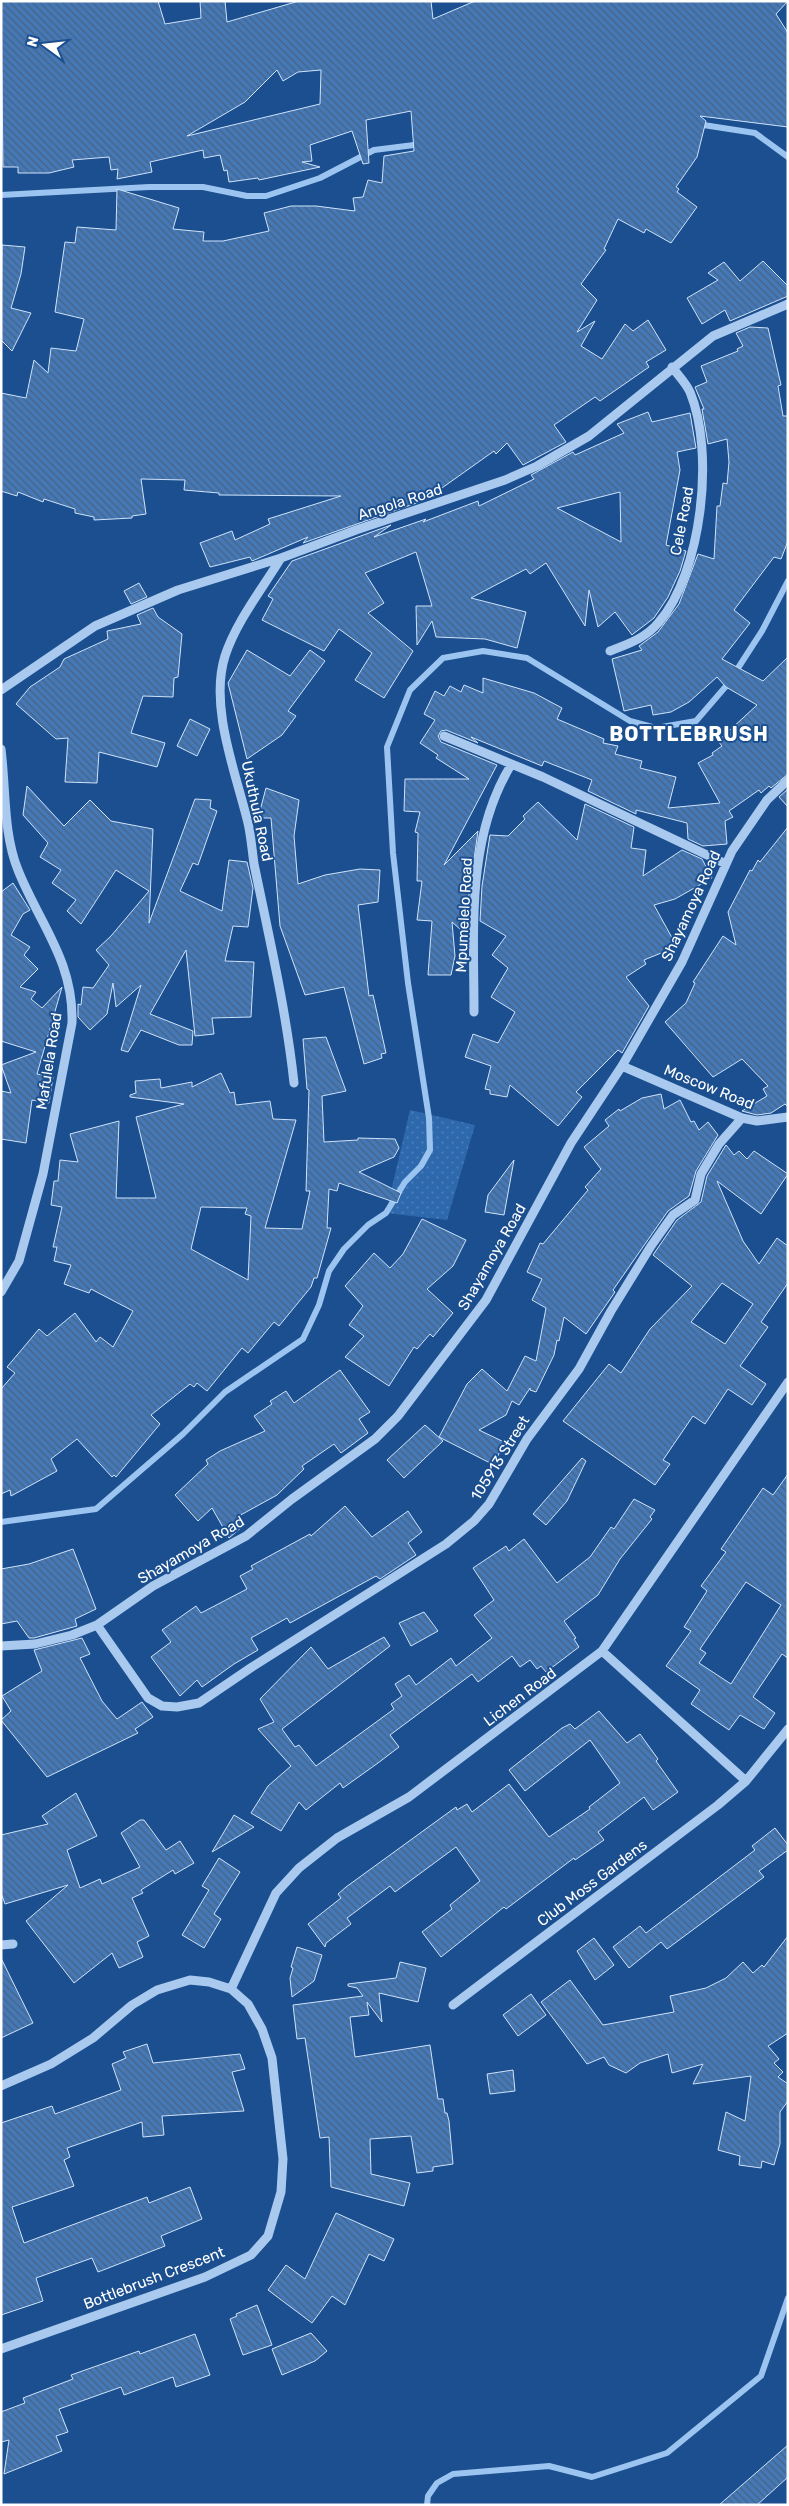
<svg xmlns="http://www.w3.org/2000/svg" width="789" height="2506" viewBox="0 0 789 2506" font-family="Rubik,sans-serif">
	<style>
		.grass { fill: url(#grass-dots) }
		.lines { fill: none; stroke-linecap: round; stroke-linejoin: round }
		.stream { stroke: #9cc4f0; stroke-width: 6 }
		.building { fill: url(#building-back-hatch); stroke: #cfe3fa; fill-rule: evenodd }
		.minor { stroke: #a9c9ee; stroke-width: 9 }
		.labels { text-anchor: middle; stroke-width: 4; stroke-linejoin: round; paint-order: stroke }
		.street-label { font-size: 15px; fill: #fff; stroke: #1b4f8f }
		.district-label { font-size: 20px; font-weight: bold; letter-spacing: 1px; fill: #fff; stroke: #1b4f8f }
	</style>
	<defs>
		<pattern id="grass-dots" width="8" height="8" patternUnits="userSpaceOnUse" patternTransform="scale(1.25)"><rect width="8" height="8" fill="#2e69ad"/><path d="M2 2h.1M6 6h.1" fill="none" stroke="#4d80b9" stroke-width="1.8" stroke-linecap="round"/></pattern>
		<pattern id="building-back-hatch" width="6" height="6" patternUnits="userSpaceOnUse" patternTransform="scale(1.25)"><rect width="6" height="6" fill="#4478b7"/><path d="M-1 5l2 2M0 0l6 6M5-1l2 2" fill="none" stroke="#486282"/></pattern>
	</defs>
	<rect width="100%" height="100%" fill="#1b4f8f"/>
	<!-- grass -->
	<path class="grass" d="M410,1110l65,15 -28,95 -61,-7z"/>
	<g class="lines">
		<!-- stream -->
		<path class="stream" d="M697,124l58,9 33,24
			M1,195l148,-8h54l44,9h19l54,-18 54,-28 48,-6
			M1,1522l95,-13 87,-75 42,-42 78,-53 16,-34 10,-34 15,-22 24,-24 18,-12 19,-31 16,-16 9,-16 -1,-32 -21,-135 -15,-130 -6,-106 23,-57 33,-32 40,-7 44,7 103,63 26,7 40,-7 31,-36 35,-54 26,-50
			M427,2505l1,-9 9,-13 16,-9 96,-8 43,11 75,-24 94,-77 27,-78"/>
	</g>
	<!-- building -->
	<path class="building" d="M1,1h157l7,23 36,-6 -1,-17h25l2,21 72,-21h132l2,18 42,-18h313l-12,13 12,19v94l-88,-11 6,5 -9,36 -21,30 3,2 -2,3 20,15 -26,36 -25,-14 -2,4 -26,-14 -14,30 2,1 -25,34 16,16 -20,32 18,-11 -14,25 21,13 23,-35 8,7 15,-11 18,30 -20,12 3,5 -49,34 -5,-4 -41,28 12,17 -43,23 -16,-22 -11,11 -2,-3 -69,49 -122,43 5,-6 -56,24 -2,-4 -40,10 -10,-24 32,-12 3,9 35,-16 -2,-5 73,-23 -122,-1v-2l-35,-3 1,-10 -44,-1 5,35 -14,2v2l-38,2v-3l-19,-4v-4l-31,-10 -1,3 -25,-10 -1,4 -16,-5v-98l25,5 8,-38 14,13 3,-25 25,3 8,-32 -29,-7 10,-70 10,1 2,-16 39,3 1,-41 62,19 -6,21 31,3 -1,9h20l46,-10 -5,-18 27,-7h25l39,5 -2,-13 10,-1 5,-17 14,3 2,-27 30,-5 -3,-40 -45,9 3,43 -6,1 -11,-33 -42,14 2,16 -10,1 18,5 -61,13 -1,-2 -29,4 -2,-12 -3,1 -4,-16 -16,3 -1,-8 -53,12 2,10 -35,7 1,-10 -7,1 -2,-13 -37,3 2,7 -25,6h-31v-6h-15zM277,70l6,11 15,-9 23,-2 -1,34 -133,32 58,-34z
		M2,245l23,2 -4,27 -10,34 20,5 -19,38 -11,-11z
		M763,261l25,25v10l-58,25 -5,-11 -23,14 -15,-26 31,-18 -10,-7 16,-11 16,19z
		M750,327l18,1 13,57 -3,1 5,30h5v125l-7,18 -7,-2 -40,53 16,13 -28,36 41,22 25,-24v117l-17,14 -2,-2 -8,7 -2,-3 -30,21 4,6 -8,4 2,23 -24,2 -15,-7 -1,-16 -51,-13v4l-48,-23 4,-11 -48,-19 -2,5 -71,-29 7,6 -32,-13 -5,1 -3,5 3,6 56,23 -53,100 34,-34 -13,93h-3l-1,6 -9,-8 3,34 -4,19h-23l4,-54 -15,-1 5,-39h-5l1,-48 -3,-1 5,-20 -16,-1 1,-32h64l-33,-21 2,-3 -18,-12 15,-23 -11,-6 11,-23 9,5 6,-10 11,6 3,-7 19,8v-15l51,15 28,15 -5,11 47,20 -1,4 15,3 -3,8 27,7 -2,7 36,9 -8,31 52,-5 -22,-40 15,-8 -1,-2 10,-7 -4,-5 39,-36 -31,-18 -9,-10 -28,25 -18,10 -18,3 -2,-10 -27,6 -12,-52 30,-9 -3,-4 19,-14 21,-28 19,-50 16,5 3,-53h3l3,-23 4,1 2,-22 -2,-23 -19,5 -6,-35h2l-9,-22 12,-5 -6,-16 37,-15 -1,-2 6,-3 -7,-13z
		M648,412l4,10 38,-9 6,35 -19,4 3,18 -14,75 20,6 -6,20 -12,26 -14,21 -21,16 -1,1 -17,-23 -17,15 -9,-37 -4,36 -39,-63 -16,11 -4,-5 -55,29 55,14 -9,36 -32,-9 -49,-2 -4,-16 -15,24 -1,-39h16l-16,-54 -51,21 19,30 -16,10 45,38 -29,47 -29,-18 17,-27 -33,-24 -15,22 -62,-31 11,-21 -5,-3 24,-35 99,-36 -17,12 52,-18 -3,3 55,-21 1,5 55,-27 -3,-4 42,-23 2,3 49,-22 -7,-9zM620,492l1,50 -64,-34z
		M139,583l8,14 -16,7 -7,-13z
		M153,608l5,9 24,17 -4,43 -4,1 -1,19 -30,-1 -12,37 34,10 -8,24 -58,-15 -2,31 -32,-1 3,-44 -12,1 -40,-35 14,-17 30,-20 4,-8 44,-20 -1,-8 34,-7 -4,-9z
		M247,650l43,26 20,-26 15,11 -37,50 8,5 -14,19 -35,24 -19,-76z
		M190,719l20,10 -13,27 -20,-10z
		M27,786l37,40 26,-26 21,21 42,8 -4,94 46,-124 16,1 -1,8 7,3 -19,54 -5,-2 -13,28 42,20 7,-51 18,2 6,26 -5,39 -15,-1 -8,35 29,1 -3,55 -39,1 2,16 -19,2 -9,-86 -36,64 43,17 -1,14h-13l-38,-15 -13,22 -7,-2 20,-65 -25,22 -3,-24 -6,31 -17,16 -12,-13v-13l3,1 2,-18 10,1 16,-23 -13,-15 15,-14 38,-45 -33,-21 -35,54 -14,-13 9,-11 -24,-17 9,-13 -21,-13 8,-14 -25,-28z
		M266,788l33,12 -5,36 4,48 27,-9 35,-6 20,1 -2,32 -20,3 11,91 4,-1 13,58 -5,1 1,4 -18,6 -20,-77 -39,8 -25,-69 -9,-108h-13z
		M788,789v18l-9,-10z
		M538,802l39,38 8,-36 49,23 -3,21 15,2 -3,26 39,-26 20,9 10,19 -37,21 -21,6 22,40 -12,2 2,4 -22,9 2,4 -20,13 23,29 -27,47 -4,-3 -42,42 6,5 -24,29 -48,-41 -3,12 -17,-3v-4l-5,-1 6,-23 -26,-9 8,-23 25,9 17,-31 -24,-15 17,-29 -16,-13 14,-19 -26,-15 2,-35 8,-51 18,1 17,-17 -2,-3z
		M788,827v280l-3,-3 -14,9 -14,2 -15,-4 25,-15 -4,-7 5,-3 -26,-27 -29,18 -48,-55 21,-19 9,-20 -2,-1 30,-46 13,9 -8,-33 22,-42 2,1 6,-11 2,2z
		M13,883l17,27 -7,4 -12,21 19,12 -6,8 14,14 -18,18 16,5 -5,7 11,9 20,-21 -25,87 16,3 -4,26 -17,-3 -6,43 -25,-4v-48l10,2 -10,-28 35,-13 -35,-11v-149z
		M326,1037l20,54 -24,5 2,46 34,-2v-2l37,1 4,9 -5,9 -35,15 42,21 -4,10 -58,-20 -2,8 -8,-2 -2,39h4l-14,50h-3l-3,9 -32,39 -5,-4 -26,31 -6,-5 -35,43 -10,-8 -3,4 -4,-3 -39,31 9,9 -44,53 -2,-2 -2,2 -35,-38 -26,20 6,12 -46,25 -1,-6 -9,4v-105l14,-16 -8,-6 32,-38 8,7 28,-23 21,29 4,-5 13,10 20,-36 -42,-22 -2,4 -25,-9 7,-19 -17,-4 3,-14h-4l9,-40 -11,-2 3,-24h4l2,-21 18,2 -8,-28 49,-13 -3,77h40l-20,-81 48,-13 -54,-7v-2l6,-2 -1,-12 25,-2 1,9 31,-6v5l29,-14 9,20 4,-1 2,13 34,-4 3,18 23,1 -31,108 37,1 8,-38h-4l3,-101 -2,-1 -4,-50zM201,1207l46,1 -2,6 6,2 -3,64 -57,-31z
		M661,1094l3,15 16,-9 11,22 3,-1 5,9 9,-8 10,13 -22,36 -7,25 -21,15 -55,79 2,2 -29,42 -22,-17 -5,24 -2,-1 -3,15 -18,37 -6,-2v-2l-11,17 -7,-4 -6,14 -27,15 25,12 -10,23 -55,-28 28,-53 15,-15 25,22 18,-35 11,5 10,-53 -14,-8 10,-21 -15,-7 13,-29 3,1 45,-54 -3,-3 16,-18 -17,-22 25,-21 -4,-6 14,-11 1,2 22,-13z
		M726,1145l8,10 5,-4 8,8 7,-8 34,23 -27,40 -44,-33 26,60 16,23 18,-26 11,8v37l-27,39 7,5 -28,39 26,18 -14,21 -24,-16 -23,35 -12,-8 -30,44 7,4 -15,21 -92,-64 46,-57 12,9 29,-44 42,-43 -39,-31 24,-35 24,-18 6,-26zM722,1283l31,21 -28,40 -34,-22z
		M514,1160l-10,55 -19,-3 3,-17z
		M422,1219l44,21 -13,26 -26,23 26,24 -20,24 -3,-3 -13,15 -3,-2 -25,39 -44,-29 19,-21 -15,-11 14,-19 -18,-20 29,-33 16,15 13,-14z
		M340,1370l30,42 -11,7 9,14 -27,20 -7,-9 -32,22 2,3 -27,26 -40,22 5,10 -13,11 -17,-30 -14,13 -23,-26 33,-31 -2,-4 14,-9 45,-20 -11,-15 18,-12 -2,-3 16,-10 8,12z
		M425,1425l18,16 -39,37 -17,-18z
		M582,1458l4,3 -19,40 -21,24 -13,-11z
		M788,1474v184l-6,-4 -29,43 22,16 -11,16 -24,-14 -11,15 -38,-26 9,-14 -34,-24 25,-35 -7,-4 23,-36 -6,-5 25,-34 -5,-3 42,-61 10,7zM746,1582l35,23 -50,79 -32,-21 7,-10 -6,-4z
		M634,1499l21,11 -5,7 2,2 -32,40 -22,36 -34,26 12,17 -2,1 5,8 -33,25 -5,-6 -4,3 -7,-9 -10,7 -8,-11 -34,26 -6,-8 -82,61 9,12 -21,16 -35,25 -3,-5 -34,27 -7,-8 -18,29 -30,-18 17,-27 23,-20 -33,-37 16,-7 -14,-23 51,-52 17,22 56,-32 6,9 -108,83 13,18 4,-2 17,21 78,-57 -3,-5 11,-8 -7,-12 14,-9 7,10 35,-27 5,8 36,-28 -18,-23 20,-15 -21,-32 33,-22 3,5 15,-12 33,44 33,-26 21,-30 3,2z
		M345,1506l27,31 36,-26 14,21 -14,11 8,12 -36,24 -4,-3 -86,47 -3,-5 -36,20 7,12 -24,14 -32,23 -5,-7 -17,16 -29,-39 20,-15 -9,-12 34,-24 5,7 46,-24 -7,-13 13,-7 -2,-3 59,-32 1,2z
		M73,1549l23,60 -21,10 2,7 -43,12h-5l-12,-17 -16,3v-55l28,-5z
		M424,1612l14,19 -27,15 -12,-23z
		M82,1638l8,16 -10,4 22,43 15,18 25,-17 11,15 -18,12 3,4 -91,44 -46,-57 10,-9 -9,-15 40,-25 -8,-21z
		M599,1711l28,32 13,-9 18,25 -2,2 22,31 -25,18 -9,-13 -46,35 6,8 -29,20 -1,-2 -68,51 -2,-2 -63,50 -19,-25 30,-23 -2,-4 30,-24 -24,-34 -61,45 -5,-6 -43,32 4,6 -25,19 -1,4 -17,-23 33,-26 -3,-4 8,-7 110,-80 1,3 10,-6 5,8 37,-28 40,53 41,-28 -1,-2 31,-24 -30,-43 -65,51 -16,-21 53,-42 8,-4 5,5z
		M76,1793l21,43 -30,14 13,38 20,-9 2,5 38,-17 -19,-34 19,-13h4l22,30 14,-9 14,22 -19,11 -2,-4 -32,20 2,3 -11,5 17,38 -12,6 6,15 -24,11 -7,-15 -38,30 -48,-62 42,-36 -63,19 -4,-11v-58l47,-11 -6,-8z
		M234,1815l20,12 -42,25z
		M775,1828l13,17v5l-29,21 5,6 -97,72 -6,-7 -32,26 -16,-21 27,-21 6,7 109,-83 -3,-4z
		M219,1858l21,14 -26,42 7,5 -17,29 -22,-13 27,-45 -7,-4z
		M788,1936v97l-20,13 11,13 -5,4 9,9 -5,5 10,7v17l-8,11v32l-6,21 -12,-4 -1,7 -22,-3 1,-9 -22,-6 8,-38 19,9 6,-45 -58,8 10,-20 -31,9 -4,-19 -28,9 -14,10 -17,-8 -5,-8 -17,7 -46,-62 29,-22 33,45 71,-13 -4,-16 36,-8 20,-10 17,-16 10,11 9,-8 2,2z
		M594,1938l20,27 -19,15 -18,-29z
		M297,1947l25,8 -8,26 -22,16 -2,-19 3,-10 -2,-1z
		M1,1958l32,65 -32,15z
		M400,1962l26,6 -8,34 -39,-9 3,29 -15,-20 2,13 -19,2 5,40 75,-12 8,54h5l2,14h2l2,8 4,43 -20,3v4l-16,2 -6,-37 -41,3 1,35 39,9 -6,23 -73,-19 -2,-50 -9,1 -15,-100 -8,1 -4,-34 70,-9 -6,-8 -9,-2v-2l48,-6z
		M531,1994l15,21 -28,21 -15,-21z
		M147,2044l6,19 87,-9 5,15 -13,3 12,39 -82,5 2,19 -21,2 -1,-15 -75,26 3,9 -6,3 10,26 -62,21 12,36 123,-46 2,6 41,-16 12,32 -41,17 4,10 -67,26 -6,-14 -56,20 7,23 -42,14v-192l51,-17 3,8 66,-24 -9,-26 14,-6 -3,-6z
		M513,2070l2,21 -25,3 -3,-20z
		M336,2213l58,26 -10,22 -15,-7 -24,51 -13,-9 -20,27 -44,-33 18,-25 19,14z
		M257,2305l15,40 -29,10 -13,-36 7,-3 -1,-2z
		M311,2333l16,18 -12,10 -33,14 -10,-26z
		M195,2334l15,41 -34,12 -3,-10 -49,18 -3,-8 -62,22 9,23 -12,4 6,15 -58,23 5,-34 -8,2v-30l24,-9 -2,-5 50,-19 -2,-4 68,-24 1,3z
		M788,2445v32l-31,28h-38z"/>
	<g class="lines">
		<!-- minor -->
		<path class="minor" d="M281,558c-19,31 -45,64 -56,98 -16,51 11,117 23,167 3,13 4,27 6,41 15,73 32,145 40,219
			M610,651c18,-7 36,-13 49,-29 43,-50 56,-170 31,-230 -4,-9 -12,-17 -18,-25
			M1,690l94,-64 83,-36 103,-32 75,-28 149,-50 32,-14 52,-30 124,-100 75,-32
			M444,736l99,41 183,87
			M1,749c5,39 2,84 17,121 21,53 56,91 54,153l-29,151 -24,87 -18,31
			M474,1012c0,-82 -8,-174 37,-247
			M622,1066l120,52 15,3 31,-4
			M97,1625l51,73 14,8 15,1 22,-4 53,-36 194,-123 28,-23 15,-17 38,-65 52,-70 32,-58 40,-65 22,-31 22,-15 6,-26 18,-30 23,-26
			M1,1646l34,-2 37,-9 25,-10 56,-39 93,-50 46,-37 83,-60 23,-23 88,-116 85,-157 51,-77 60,-104 50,-111 35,-51 21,-20
			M602,1651l144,130
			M1,1945l12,-1
			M231,1989l45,-96 23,-25 38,-30 72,-41 193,-146 186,-269
			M453,2005l265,-200 28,-24 42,-52
			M1,2086l50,-22 42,-26 39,-33 25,-15 33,-10 19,2 22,7 17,15 14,25 10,29 11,101 -2,33 -13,44 -17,19 -46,22 -204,72"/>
	</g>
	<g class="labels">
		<!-- street labels -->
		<g class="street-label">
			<text transform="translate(400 502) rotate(-18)" y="5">Angola Road</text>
			<text transform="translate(682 521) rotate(-79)" y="5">Cele Road</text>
			<text transform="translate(257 811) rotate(78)" y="5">Ukuthula Road</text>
			<text transform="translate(691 906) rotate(-65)" y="5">Shayamoya Road</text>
			<text transform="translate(464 915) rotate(-87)" y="5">Mpumelelo Road</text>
			<text transform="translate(49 1061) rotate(-81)" y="5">Mafulela Road</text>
			<text transform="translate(709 1087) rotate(22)" y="5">Moscow Road</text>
			<text transform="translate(492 1257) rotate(-60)" y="5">Shayamoya Road</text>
			<text transform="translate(500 1458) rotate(-58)" y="5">105913 Street</text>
			<text transform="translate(191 1550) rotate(-30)" y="5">Shayamoya Road</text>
			<text transform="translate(520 1697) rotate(-37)" y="5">Lichen Road</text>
			<text transform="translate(592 1883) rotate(-37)" y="5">Club Moss Gardens</text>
			<text transform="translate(154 2278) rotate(-21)" y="5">Bottlebrush Crescent</text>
		</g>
		<!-- district labels -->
		<g class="district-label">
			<text x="689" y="741">BOTTLEBRUSH</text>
		</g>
	</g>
	<!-- border -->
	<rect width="789" height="2506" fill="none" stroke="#ffffff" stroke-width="5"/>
	<!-- north arrow -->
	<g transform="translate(45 45) rotate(285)" stroke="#1b4f8f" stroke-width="4" paint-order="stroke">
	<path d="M0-4L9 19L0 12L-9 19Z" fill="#ffffff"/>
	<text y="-8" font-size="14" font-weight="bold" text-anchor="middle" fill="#ffffff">N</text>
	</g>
</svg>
